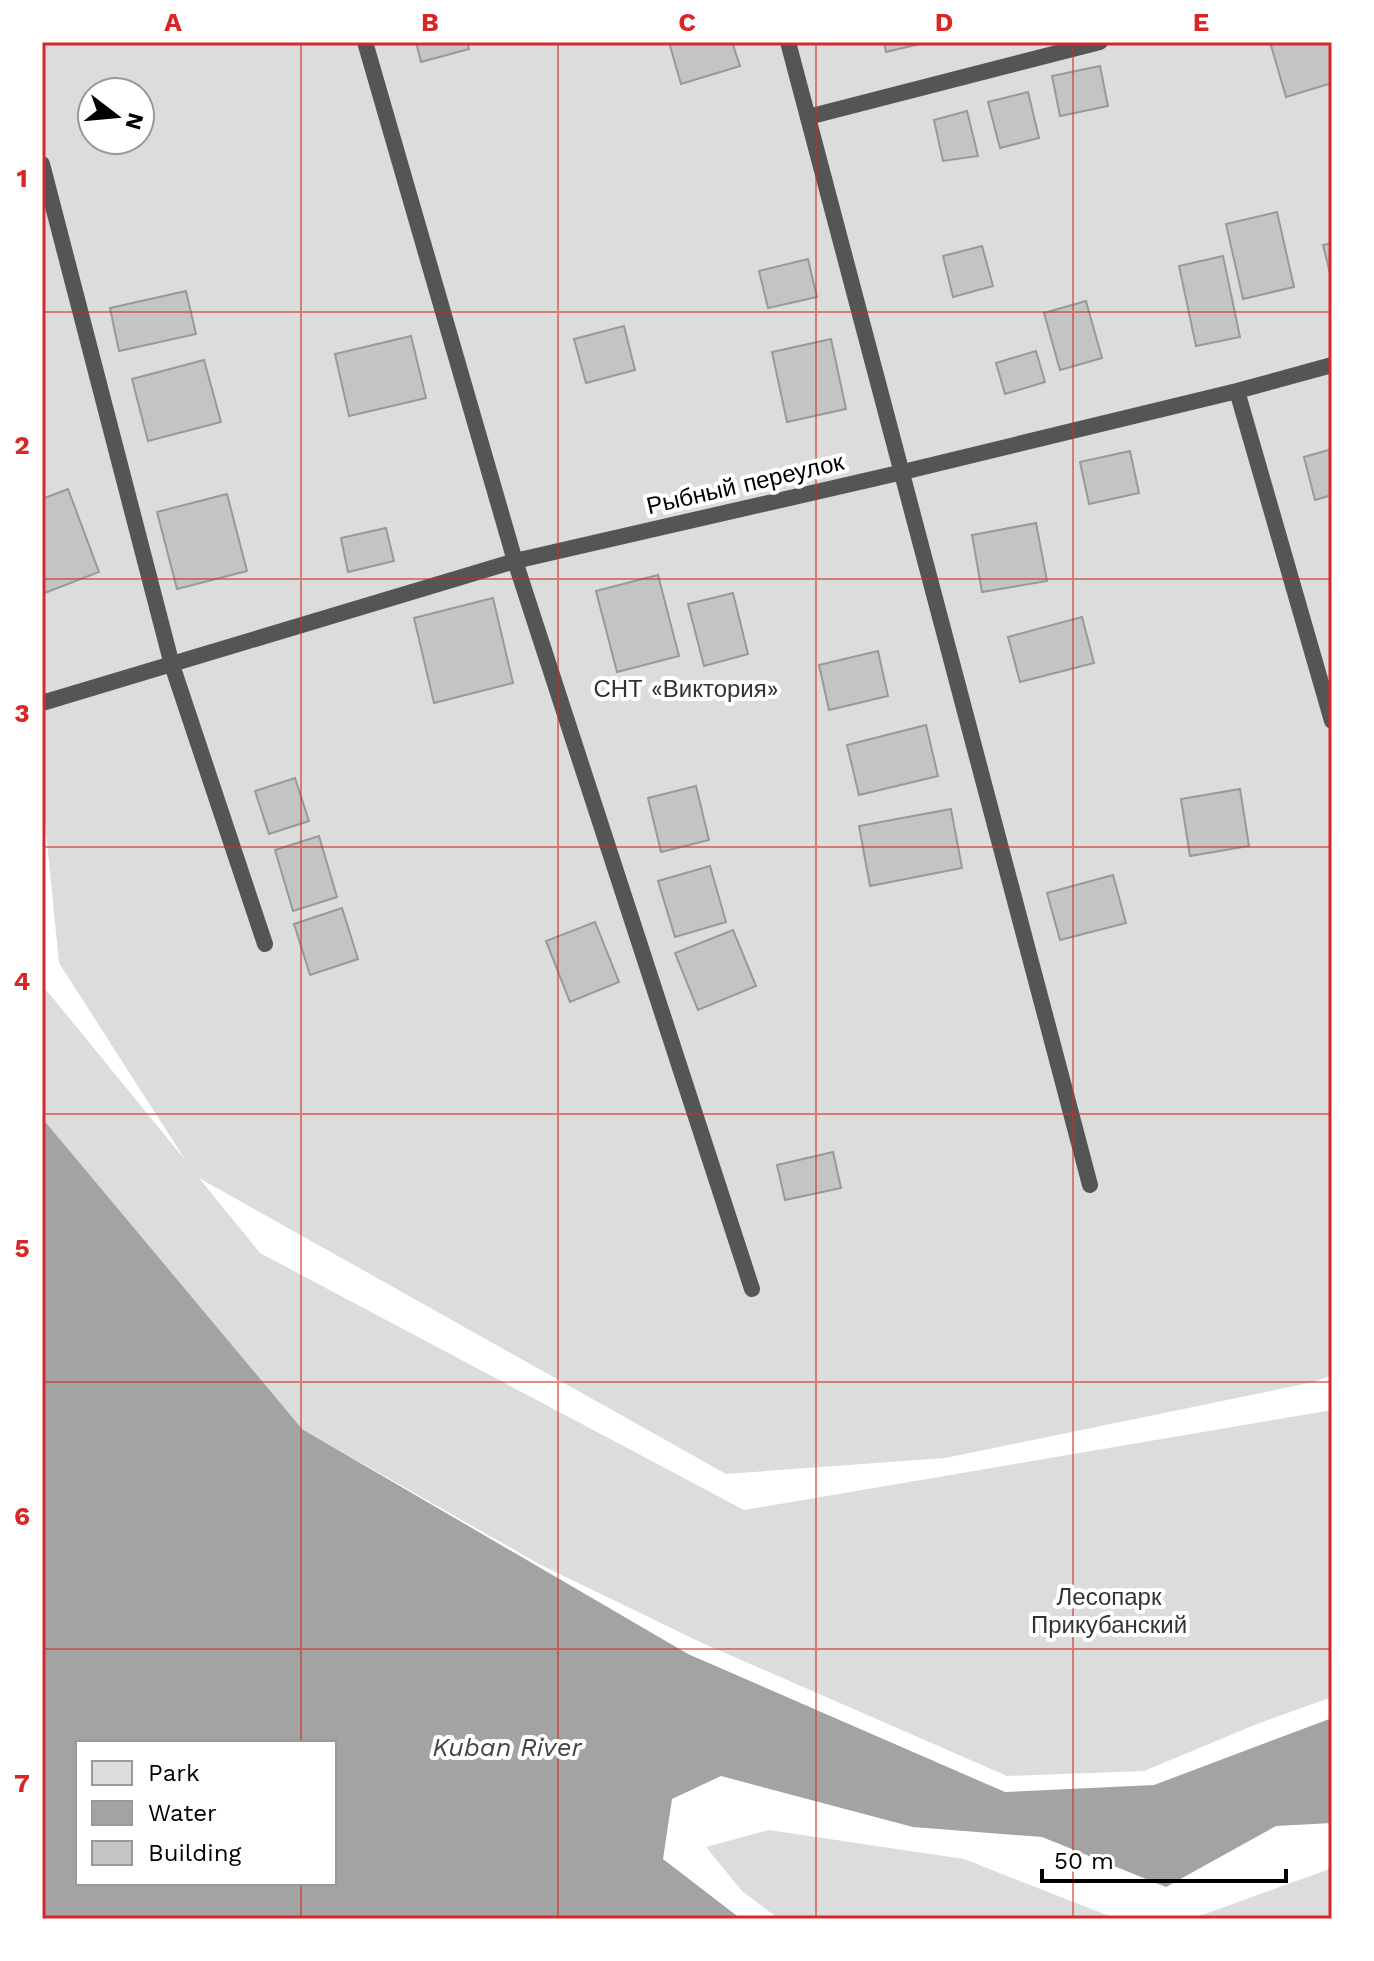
<svg xmlns="http://www.w3.org/2000/svg" width="1374" height="1961" viewBox="0 0 1374 1961" font-family="'Work Sans',sans-serif">
	<style>
		.green { fill: #dcdcdc; fill-rule: evenodd }
		.water { fill: #a3a3a3; fill-rule: evenodd }
		.building { fill: #c4c4c4; stroke: #999; stroke-width: 2 }
		.lines { fill: none; stroke-linecap: round; stroke-linejoin: round }
		.service { stroke: #555; stroke-width: 16 }
		.grid { fill: none; stroke: #d62828; stroke-width: 2; stroke-opacity: 0.55 }
		.labels { text-anchor: middle; stroke-width: 8; stroke-linejoin: round; paint-order: stroke }
		.street-label { font-size: 24px; fill: #000; stroke: #fff }
		.park-label { font-size: 24px; fill: #333; stroke: #fff }
		.water-label { font-size: 26px; font-style: italic; fill: #444; stroke: #fff }
		.neatline { fill: none; stroke: #d62828; stroke-width: 3 }
		.grid-label { font-size: 26px; text-anchor: middle; font-weight: bold; fill: #d62828 }
	</style>
	<rect width="100%" height="100%" fill="#fff"/>
	<!-- green -->
	<path class="green" d="M42,42h1290v1333l-18,7 -369,76 -219,16 -527,-296 61,75 484,257 588,-100v287l-75,27 -113,47 -137,5 -307,-134 -161,-78 -237,-135 -199,-224 -61,-82v-169l1,32 143,175 -127,-198 -17,-171zM92,92h48v48h-48z
		M769,1830l195,29 153,60h-338l-37,-28 -36,-44z
		M1332,1868v51h-141z"/>
	<!-- water -->
	<path class="water" d="M42,1118l260,311 386,225 317,138 149,-7 178,-67v105l-56,3 -110,61 -124,-50 -129,-10 -192,-51 -49,23 -9,60 78,60h-699zM78,1743h256v140h-256z"/>
	<!-- building -->
	<path class="building" d="M416,42h51l2,7 -48,13z
		M669,42h63l8,24 -59,18z
		M884,42h44l-42,10z
		M1270,42h62v41l-46,14z
		M1100,66l8,40 -48,10 -8,-40z
		M1028,92l11,46 -39,10 -12,-46z
		M967,111l11,45 -35,5 -9,-41z
		M1277,212l17,75 -51,12 -17,-75z
		M1332,243v38l-9,-36z
		M982,246l11,40 -40,11 -10,-41z
		M1223,256l17,81 -44,9 -17,-80z
		M808,259l9,38 -49,11 -9,-37z
		M186,291l10,43 -77,17 -9,-43z
		M1086,301l16,57 -42,12 -16,-57z
		M624,326l11,44 -49,13 -12,-44z
		M411,336l15,62 -77,18 -14,-62z
		M831,339l15,70 -59,13 -15,-70z
		M1036,351l9,31 -40,12 -9,-31z
		M204,360l17,62 -73,19 -16,-62z
		M1332,449v46l-17,5 -11,-43z
		M1130,451l9,42 -50,11 -9,-42z
		M68,489l31,83 -57,22v-95z
		M227,494l20,77 -70,18 -20,-77z
		M1036,523l11,58 -65,11 -10,-57z
		M386,528l8,33 -46,11 -7,-34z
		M658,575l21,81 -62,16 -21,-81z
		M733,593l15,61 -44,12 -16,-62z
		M493,598l20,85 -79,20 -20,-85z
		M1082,617l12,46 -74,19 -12,-45z
		M878,651l10,45 -59,14 -10,-45z
		M926,725l12,51 -79,19 -12,-50z
		M295,778l14,43 -40,13 -14,-43z
		M696,786l13,54 -48,12 -13,-54z
		M1240,789l9,57 -59,10 -9,-57z
		M951,809l11,59 -92,18 -11,-60z
		M319,836l18,61 -44,14 -18,-61z
		M710,866l16,56 -51,15 -17,-56z
		M1113,875l13,48 -66,17 -13,-47z
		M342,908l16,51 -48,16 -16,-51z
		M595,922l24,60 -49,20 -24,-61z
		M733,930l23,56 -58,24 -23,-57z
		M833,1152l8,36 -56,12 -8,-35z"/>
	<g class="lines">
		<!-- service -->
		<path class="service" d="M365,42l150,519 237,728
			M788,42l302,1143
			M808,117l292,-75
			M42,164l130,501 93,279
			M1237,391l95,330
			M42,703l473,-142 388,-89 334,-81 95,-26"/>
	</g>
	<!-- grid -->
	<path class="grid" d="M301,42v1701M558,42v1877M816,42v1877M1073,42v1877M42,312h1290M42,579h1290M42,847h1290M42,1114h1290M42,1382h1290M42,1649h1290M301,1883v36"/>
	<g class="labels">
		<!-- street labels -->
		<g class="street-label">
			<text transform="translate(745 484) rotate(-13)" y="8">Рыбный переулок</text>
		</g>
		<!-- park labels -->
		<g class="park-label">
			<text x="686" y="697">СНТ «Виктория»</text>
			<text x="1109" y="1605">Лесопарк<tspan x="1109" dy="28">Прикубанский</tspan></text>
		</g>
		<!-- water labels -->
		<g class="water-label">
			<text x="507" y="1756">Kuban River</text>
		</g>
	</g>
	<!-- border -->
	<rect width="1374" height="1961" fill="none" stroke="#ffffff" stroke-width="88"/>
	<!-- legend -->
	<rect x="76" y="1741" width="260" height="144" fill="#ffffff" stroke="#999999" stroke-width="2"/>
	<rect x="92" y="1761" width="40" height="24" fill="#dcdcdc" stroke="#999999" stroke-width="2"/>
	<text x="148" y="1781" font-size="24" fill="#000000">Park</text>
	<rect x="92" y="1801" width="40" height="24" fill="#a3a3a3" stroke="#999999" stroke-width="2"/>
	<text x="148" y="1821" font-size="24" fill="#000000">Water</text>
	<rect x="92" y="1841" width="40" height="24" fill="#c4c4c4" stroke="#999999" stroke-width="2"/>
	<text x="148" y="1861" font-size="24" fill="#000000">Building</text>
	<!-- north arrow -->
	<g transform="translate(116 116) rotate(106)"><circle r="38" fill="#ffffff" stroke="#999999" stroke-width="2"/>
	<path d="M0-6L14 30L0 20L-14 30Z" fill="#000000"/>
	<text y="-12" font-size="22" font-weight="bold" text-anchor="middle" fill="#000000">N</text>
	</g>
	<!-- scale -->
	<path d="M1042 1869v12h244v-12" fill="none" stroke="#000000" stroke-width="4"/>
	<text x="1054" y="1869" font-size="24" fill="#000000" stroke="#ffffff" stroke-width="6" paint-order="stroke">50 m</text>
	<rect x="44" y="44" width="1286" height="1873" class="neatline"/>
	<g class="grid-label">
		<text x="173" y="31">A</text>
		<text x="430" y="31">B</text>
		<text x="687" y="31">C</text>
		<text x="944" y="31">D</text>
		<text x="1201" y="31">E</text>
		<text x="22" y="187">1</text>
		<text x="22" y="454">2</text>
		<text x="22" y="722">3</text>
		<text x="22" y="990">4</text>
		<text x="22" y="1257">5</text>
		<text x="22" y="1525">6</text>
		<text x="22" y="1792">7</text>
	</g>
</svg>
